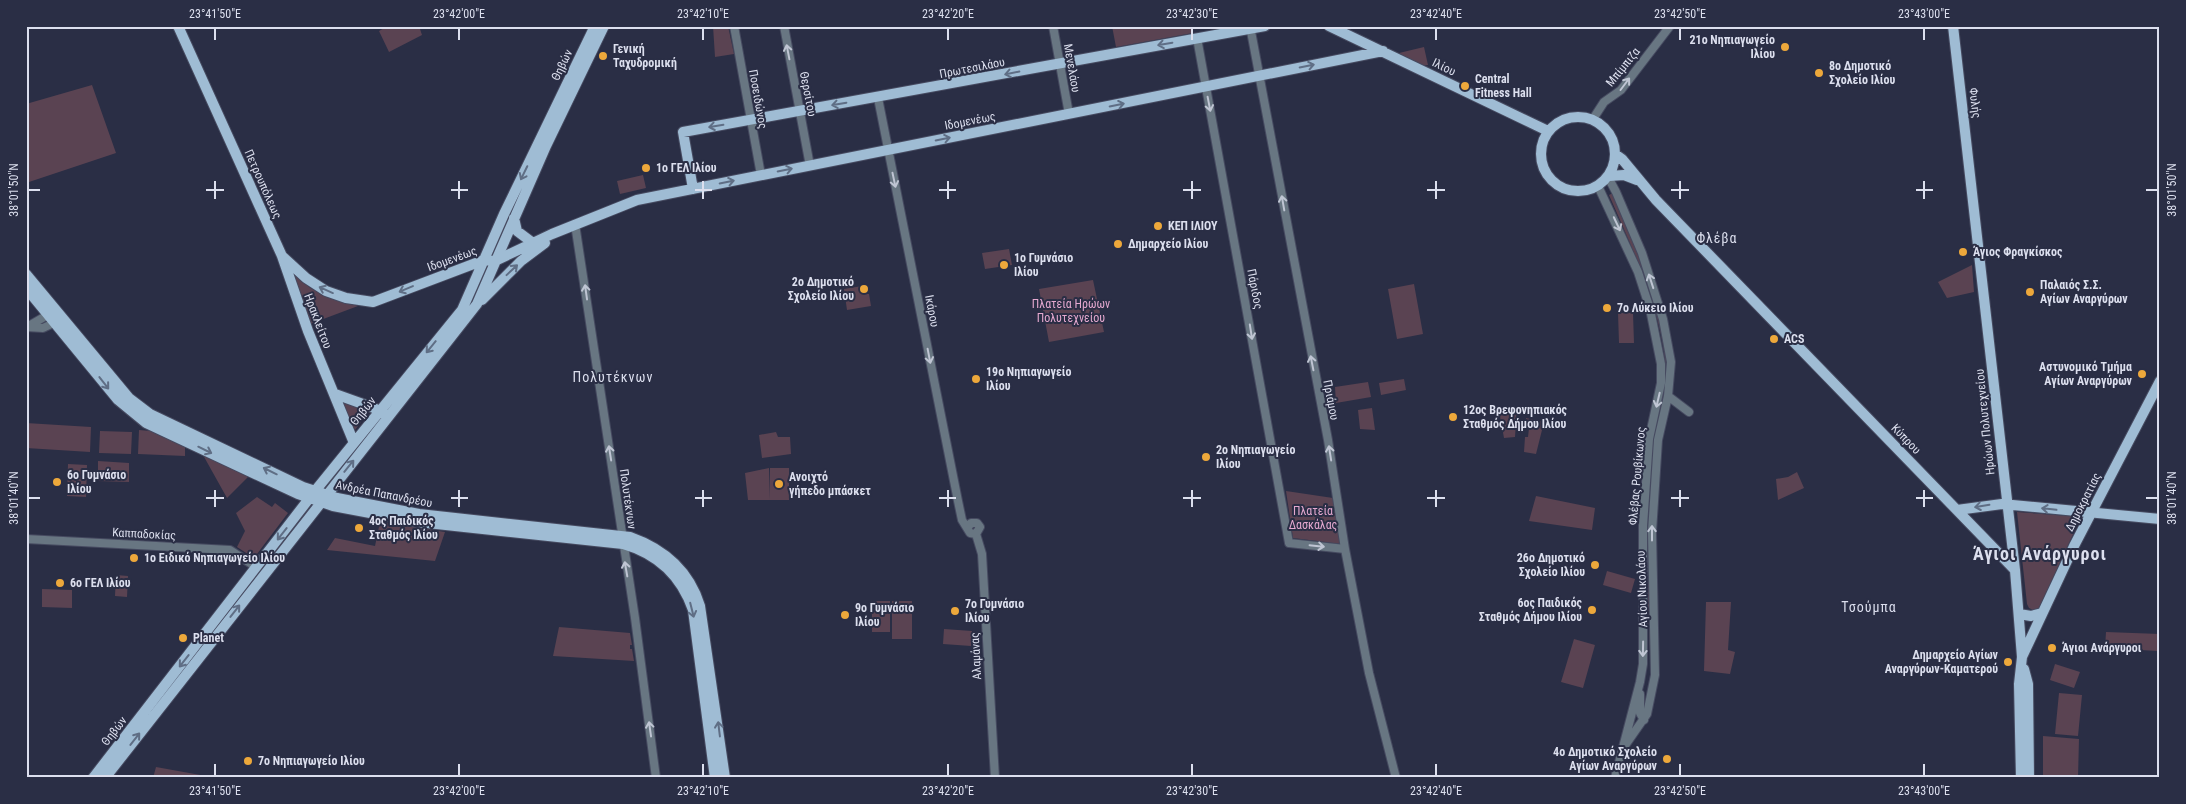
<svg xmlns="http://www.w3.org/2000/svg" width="2186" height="804" viewBox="0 0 2186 804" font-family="'Roboto Condensed',sans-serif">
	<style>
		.green { fill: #5a4352 }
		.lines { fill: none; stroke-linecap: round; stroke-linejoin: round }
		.minor-casing { stroke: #464a60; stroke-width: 10 }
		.major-casing { stroke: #464a60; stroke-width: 12 }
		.minor { stroke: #687682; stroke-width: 8 }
		.major { stroke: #9fbcd4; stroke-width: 10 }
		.oneway { stroke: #5f6e85 }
		.oneway2 { stroke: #bfc5d3 }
		.ticks { fill: none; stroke: #dcdfee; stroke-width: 2 }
		.poi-dot { fill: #eda83b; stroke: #2a2e45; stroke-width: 2 }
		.labels { text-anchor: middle; stroke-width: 4; stroke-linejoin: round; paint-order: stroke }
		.poi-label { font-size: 12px; font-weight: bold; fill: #dcdfee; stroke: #2a2e45; text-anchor: start }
		.street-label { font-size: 12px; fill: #dcdfee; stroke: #2a2e45 }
		.park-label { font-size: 12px; fill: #e5a9d0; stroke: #2a2e45 }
		.neighbourhood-label { font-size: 14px; letter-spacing: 1px; fill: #dcdfee; stroke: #2a2e45 }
		.district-label { font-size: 18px; font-weight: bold; letter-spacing: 1px; fill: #dcdfee; stroke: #2a2e45 }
		.neatline { fill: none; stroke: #dcdfee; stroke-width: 2 }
		.ticks-label { font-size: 12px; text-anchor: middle; fill: #dcdfee }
	</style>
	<rect width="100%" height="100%" fill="#2a2e45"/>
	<!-- green -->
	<path class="green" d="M388,26h31l3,9 -33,17 -10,-21z
		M713,26h15l6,28 -19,3z
		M1112,26h79l2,7 -77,14z
		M1424,47l4,18c-10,2 -21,-6 -29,-12z
		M92,85l24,68 -90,30v-79z
		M643,175l3,13 -26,6 -3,-13z
		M1613,193l25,58 18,51 12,58v20l-10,45 -5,227h-3c-2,-42 -4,-84 -4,-126 0,-29 4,-58 6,-87 2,-27 15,-52 13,-79 -5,-53 -35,-117 -56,-165z
		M1009,249l3,16 -27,4 -3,-16z
		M1972,265l2,27 -27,6 -9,-16z
		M291,269l18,18 14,8 35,11 -48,18z
		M1093,280l11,52 -55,10 -10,-53z
		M1414,284l9,50 -26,5 -9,-50z
		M862,286l2,8h5l2,12 -24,4 -3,-21z
		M1618,313h15l1,30h-15z
		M1404,379l2,11 -25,5 -2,-12z
		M1368,382l3,15 -35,6 -1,-16z
		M342,401l27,11 -14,18 -14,-28z
		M1517,407l-2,30 -11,1 -5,-27z
		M1372,408l3,22 -15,-1 -2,-19z
		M1526,418l18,4 -8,32 -12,-2 1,-15h3l1,-9 -3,-1z
		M26,423l65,4 -1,25 -64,-4z
		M139,430l12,1 34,16v9l-47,-2z
		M100,431l32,1 -1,22 -32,-1z
		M776,432l2,5h12l1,17 -29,4 -3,-23z
		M203,455l46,21 -22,22z
		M98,461l31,2v19l-31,-1z
		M68,464l19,1 -1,32 -19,-1z
		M769,468v32h-21l-3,-27z
		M770,468h19v32h-20z
		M1797,472l7,16 -26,12 -2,-21 12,-2z
		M1286,491l47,7 8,46 -48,-6z
		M1536,496l59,12 -3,22 -63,-9z
		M257,497l15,10 3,-4 13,10 -34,45 -17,-11 8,-16 -9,-18z
		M2017,512l53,4 4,3 1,11 -36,78 -6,2 -4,-2 -2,-4z
		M380,522l65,10 -10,29 -108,-11 8,-12 40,8z
		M1607,571l28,8 -4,14 -28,-8z
		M116,575l12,1 -1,21 -12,-1z
		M42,589l30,1v18l-30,-1z
		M872,601h18v31h-18z
		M892,601h20v38h-20z
		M1706,602h25l-3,48 7,2 -5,22 -26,-3z
		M559,627l71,6 2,12h-2v4h2l2,12 -81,-5z
		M944,629l28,2 -1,15 -28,-2z
		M2106,632l54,2 -2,17 -53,-3z
		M1574,639l21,6 -12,43 -22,-6z
		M2055,664l25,8 -6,16 -24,-8z
		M2059,693l23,2 -4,41 -23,-2z
		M2043,736l36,3 -1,39h-35z
		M156,767l61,11h-64z"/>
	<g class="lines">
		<!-- minor casing -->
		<g class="minor-casing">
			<path id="minor" d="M734,26l27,149
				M784,26l26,140
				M1053,26l16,88
				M1250,26l78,414 17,109 24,124 27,105
				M1197,38l92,505 56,6
				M878,98l80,403 4,19 8,13 6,1
				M1593,119l11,-17 17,-12 49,-64
				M1608,177l8,15 26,61 21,66 8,43 -3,34 -10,44 -6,92 3,143 -8,39 -23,33
				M1598,186l40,86 12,37 11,55v19l-12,56 -6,87v138l-3,18 -25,96
				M575,224l60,394 21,160
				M26,327l17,1 15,-7
				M27,327l24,-14
				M1668,396l21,16
				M968,527l3,-4h6l3,4 -4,7
				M976,534l6,20 13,224
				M26,539l204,11 26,17
				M1640,694v19l4,7"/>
		</g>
		<!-- major casing -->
		<g class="major-casing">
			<path id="major" d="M178,26l104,230 24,22 20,13 20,7 27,4 111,-42 11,1 57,-27 85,-34 746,-149
				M1329,26l219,105
				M1953,26l62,544 7,87
				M1541 154a37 37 0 1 1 74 0a37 37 0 1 1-74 0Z
				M1615,154l7,5 34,41 359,370
				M1609,176l15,-1 13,5
				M693,189l-10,-57 582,-106
				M514,218l3,13 16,12
				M282,256l26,75 46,112
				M26,274l103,124 21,16 153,73 34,11 82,16 211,23c34,12 59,33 70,69l25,172
				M26,288l92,112 28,23 152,71 35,12 85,16 205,22c35,10 58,31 70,66l22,168
				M482,300l39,-39 24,-18
				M335,394l39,14 10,6
				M1957,510l45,-6 158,15
				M2019,614l12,2 11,-3
				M2024,669l4,15 1,94
				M93,778l222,-287 147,-181 42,-96 91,-188
				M105,778l372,-474 69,-158 58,-120
				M2021,778l-2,-94 3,-27 52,-111 86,-165"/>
		</g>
		<!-- minor -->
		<use href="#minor" class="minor"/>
		<!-- major -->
		<use href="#major" class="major"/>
	</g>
	<!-- one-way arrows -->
	<defs><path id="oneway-shaft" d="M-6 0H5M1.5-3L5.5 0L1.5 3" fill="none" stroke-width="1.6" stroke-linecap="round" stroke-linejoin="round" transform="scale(1.25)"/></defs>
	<g class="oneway">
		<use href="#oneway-shaft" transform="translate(1165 44) rotate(170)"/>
		<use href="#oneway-shaft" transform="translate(1307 66) rotate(-11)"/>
		<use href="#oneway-shaft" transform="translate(1012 73) rotate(169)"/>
		<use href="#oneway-shaft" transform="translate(839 104) rotate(170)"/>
		<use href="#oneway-shaft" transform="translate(1117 105) rotate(-11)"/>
		<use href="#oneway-shaft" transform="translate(716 126) rotate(171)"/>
		<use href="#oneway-shaft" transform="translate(943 139) rotate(-11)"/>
		<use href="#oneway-shaft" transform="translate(785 170) rotate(-11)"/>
		<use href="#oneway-shaft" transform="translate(524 173) rotate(116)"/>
		<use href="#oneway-shaft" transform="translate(727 182) rotate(-11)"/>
		<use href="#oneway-shaft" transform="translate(512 270) rotate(-43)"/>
		<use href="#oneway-shaft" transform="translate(406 289) rotate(157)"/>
		<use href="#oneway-shaft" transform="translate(326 290) rotate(-156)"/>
		<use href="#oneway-shaft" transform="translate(431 347) rotate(129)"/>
		<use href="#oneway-shaft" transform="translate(104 383) rotate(52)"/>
		<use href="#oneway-shaft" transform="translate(205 450) rotate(26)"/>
		<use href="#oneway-shaft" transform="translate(349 466) rotate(-51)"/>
		<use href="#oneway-shaft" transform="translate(270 471) rotate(-154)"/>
		<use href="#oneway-shaft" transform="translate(1982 506) rotate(171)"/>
		<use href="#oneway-shaft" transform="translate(2049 509) rotate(-174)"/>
		<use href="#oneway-shaft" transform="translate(282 534) rotate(128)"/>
		<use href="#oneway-shaft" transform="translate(692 610) rotate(76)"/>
		<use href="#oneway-shaft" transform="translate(235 611) rotate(-52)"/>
		<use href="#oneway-shaft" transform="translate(184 661) rotate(128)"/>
		<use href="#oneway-shaft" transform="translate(719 729) rotate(-97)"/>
		<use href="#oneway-shaft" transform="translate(135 739) rotate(-52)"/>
	</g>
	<g class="oneway2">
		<use href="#oneway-shaft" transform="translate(788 52) rotate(-101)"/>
		<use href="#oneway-shaft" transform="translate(1625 84) rotate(-53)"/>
		<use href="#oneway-shaft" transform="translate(1209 104) rotate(79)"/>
		<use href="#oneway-shaft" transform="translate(894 180) rotate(78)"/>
		<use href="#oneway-shaft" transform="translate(1283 203) rotate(-100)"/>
		<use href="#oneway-shaft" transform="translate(1617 224) rotate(65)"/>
		<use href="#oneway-shaft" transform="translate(1651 281) rotate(-108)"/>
		<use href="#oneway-shaft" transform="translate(586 292) rotate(-98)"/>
		<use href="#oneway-shaft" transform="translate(1251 332) rotate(81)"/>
		<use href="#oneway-shaft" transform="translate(929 356) rotate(79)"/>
		<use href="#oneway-shaft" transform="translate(1312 363) rotate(-101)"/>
		<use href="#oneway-shaft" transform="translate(1658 400) rotate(103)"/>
		<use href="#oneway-shaft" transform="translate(610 453) rotate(-99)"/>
		<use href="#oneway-shaft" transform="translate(1330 453) rotate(-99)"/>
		<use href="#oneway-shaft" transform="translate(1652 533) rotate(-90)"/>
		<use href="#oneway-shaft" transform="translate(1317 546) rotate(6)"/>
		<use href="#oneway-shaft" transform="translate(626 569) rotate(-100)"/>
		<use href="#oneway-shaft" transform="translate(1643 649) rotate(91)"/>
		<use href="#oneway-shaft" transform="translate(650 729) rotate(-98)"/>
	</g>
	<!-- ticks -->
	<path class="ticks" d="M215,28v12M459,28v12M703,28v12M948,28v12M1192,28v12M1436,28v12M1680,28v12M1924,28v12M215,181v18M459,181v18M703,181v18M948,181v18M1192,181v18M1436,181v18M1680,181v18M1924,181v18M28,190h12M206,190h18M451,190h17M695,190h17M939,190h17M1183,190h18M1427,190h18M1671,190h18M1916,190h17M2146,190h12M215,490v17M459,490v17M703,490v17M948,490v17M1192,490v17M1436,490v17M1680,490v17M1924,490v17M28,498h12M206,498h18M451,498h17M695,498h17M939,498h17M1183,498h18M1427,498h18M1671,498h18M1916,498h17M2146,498h12M215,764v12M459,764v12M703,764v12M948,764v12M1192,764v12M1436,764v12M1680,764v12M1924,764v12"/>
	<!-- markers -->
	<g class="poi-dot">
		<circle cx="1785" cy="47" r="5"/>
		<circle cx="603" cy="56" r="5"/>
		<circle cx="1819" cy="73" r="5"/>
		<circle cx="1465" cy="86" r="5"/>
		<circle cx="646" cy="168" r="5"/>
		<circle cx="1158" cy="226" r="5"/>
		<circle cx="1118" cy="244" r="5"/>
		<circle cx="1963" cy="252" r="5"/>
		<circle cx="1004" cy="265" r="5"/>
		<circle cx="864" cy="289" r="5"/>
		<circle cx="2030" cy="292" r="5"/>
		<circle cx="1607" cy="308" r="5"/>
		<circle cx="1774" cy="339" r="5"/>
		<circle cx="2142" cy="374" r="5"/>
		<circle cx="976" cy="379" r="5"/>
		<circle cx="1453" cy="417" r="5"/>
		<circle cx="1206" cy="457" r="5"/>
		<circle cx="57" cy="482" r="5"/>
		<circle cx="779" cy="484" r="5"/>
		<circle cx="359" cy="528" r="5"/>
		<circle cx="134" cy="558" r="5"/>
		<circle cx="1595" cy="565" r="5"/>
		<circle cx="60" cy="583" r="5"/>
		<circle cx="1592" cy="610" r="5"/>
		<circle cx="955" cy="611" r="5"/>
		<circle cx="845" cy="615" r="5"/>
		<circle cx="183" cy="638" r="5"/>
		<circle cx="2052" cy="648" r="5"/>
		<circle cx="2008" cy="662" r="5"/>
		<circle cx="1667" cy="759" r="5"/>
		<circle cx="248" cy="761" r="5"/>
	</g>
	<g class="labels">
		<!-- poi labels -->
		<g class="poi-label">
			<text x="1775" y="44" text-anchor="end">21ο Νηπιαγωγείο<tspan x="1775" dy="14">Ιλίου</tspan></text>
			<text x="613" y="53">Γενική<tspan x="613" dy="14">Ταχυδρομική</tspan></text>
			<text x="1829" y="70">8ο Δημοτικό<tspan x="1829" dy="14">Σχολείο Ιλίου</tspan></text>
			<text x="1475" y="83">Central<tspan x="1475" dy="14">Fitness Hall</tspan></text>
			<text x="656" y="172">1ο ΓΕΛ Ιλίου</text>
			<text x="1168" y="230">ΚΕΠ ΙΛΙΟΥ</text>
			<text x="1128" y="248">Δημαρχείο Ιλίου</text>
			<text x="1973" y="256">Άγιος Φραγκίσκος</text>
			<text x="1014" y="262">1ο Γυμνάσιο<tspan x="1014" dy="14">Ιλίου</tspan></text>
			<text x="854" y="286" text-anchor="end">2ο Δημοτικό<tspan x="854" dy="14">Σχολείο Ιλίου</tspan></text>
			<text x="2040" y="289">Παλαιός Σ.Σ.<tspan x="2040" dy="14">Αγίων Αναργύρων</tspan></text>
			<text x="1617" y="312">7ο Λύκειο Ιλίου</text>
			<text x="1784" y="343">ACS</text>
			<text x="2132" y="371" text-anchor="end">Αστυνομικό Τμήμα<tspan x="2132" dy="14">Αγίων Αναργύρων</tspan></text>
			<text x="986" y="376">19ο Νηπιαγωγείο<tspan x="986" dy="14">Ιλίου</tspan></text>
			<text x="1463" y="414">12ος Βρεφονηπιακός<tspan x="1463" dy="14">Σταθμός Δήμου Ιλίου</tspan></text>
			<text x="1216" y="454">2ο Νηπιαγωγείο<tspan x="1216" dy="14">Ιλίου</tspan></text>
			<text x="67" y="479">6ο Γυμνάσιο<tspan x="67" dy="14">Ιλίου</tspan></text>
			<text x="789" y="481">Ανοιχτό<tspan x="789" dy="14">γήπεδο μπάσκετ</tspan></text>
			<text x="369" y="525">4ος Παιδικός<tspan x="369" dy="14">Σταθμός Ιλίου</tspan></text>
			<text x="144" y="562">1ο Ειδικό Νηπιαγωγείο Ιλίου</text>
			<text x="1585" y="562" text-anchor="end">26ο Δημοτικό<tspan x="1585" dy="14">Σχολείο Ιλίου</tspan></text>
			<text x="70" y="587">6ο ΓΕΛ Ιλίου</text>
			<text x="1582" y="607" text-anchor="end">6ος Παιδικός<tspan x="1582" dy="14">Σταθμός Δήμου Ιλίου</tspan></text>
			<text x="965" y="608">7ο Γυμνάσιο<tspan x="965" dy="14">Ιλίου</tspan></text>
			<text x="855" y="612">9ο Γυμνάσιο<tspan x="855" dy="14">Ιλίου</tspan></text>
			<text x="193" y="642">Planet</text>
			<text x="2062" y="652">Άγιοι Ανάργυροι</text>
			<text x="1998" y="659" text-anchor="end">Δημαρχείο Αγίων<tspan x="1998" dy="14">Αναργύρων-Καματερού</tspan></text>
			<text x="1657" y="756" text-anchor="end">4ο Δημοτικό Σχολείο<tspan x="1657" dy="14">Αγίων Αναργύρων</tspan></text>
			<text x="258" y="765">7ο Νηπιαγωγείο Ιλίου</text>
		</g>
		<!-- street labels -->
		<g class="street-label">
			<text transform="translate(562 65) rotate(-64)" y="4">Θηβών</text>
			<text transform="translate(1444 67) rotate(26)" y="4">Ιλίου</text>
			<text transform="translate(1623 67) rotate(-51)" y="4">Μπίμπιζα</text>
			<text transform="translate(972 68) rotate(-11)" y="4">Πρωτεσιλάου</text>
			<text transform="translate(1072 68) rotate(80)" y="4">Μενελάου</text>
			<text transform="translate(808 94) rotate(79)" y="4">Θερσίτου</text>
			<text transform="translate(758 99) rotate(80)" y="4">Ποσειδώνος</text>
			<text transform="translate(1975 103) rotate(83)" y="4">Φυλής</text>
			<text transform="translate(970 121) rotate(-11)" y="4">Ιδομενέως</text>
			<text transform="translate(263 184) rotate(66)" y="4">Πετρουπόλεως</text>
			<text transform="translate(452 259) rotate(-20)" y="4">Ιδομενέως</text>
			<text transform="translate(1255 289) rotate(79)" y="4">Πάριδος</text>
			<text transform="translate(932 311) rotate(79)" y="4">Ικάρου</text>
			<text transform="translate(318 321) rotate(69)" y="4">Ηρακλείτου</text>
			<text transform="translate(1331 400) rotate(79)" y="4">Πριάμου</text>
			<text transform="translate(363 411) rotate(-51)" y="4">Θηβών</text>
			<text transform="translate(1985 422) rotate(-96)" y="4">Ηρώων Πολυτεχνείου</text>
			<text transform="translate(1906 439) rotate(46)" y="4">Κύπρου</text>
			<text transform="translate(1637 476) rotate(-85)" y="4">Φλέβας Ρουβίκωνος</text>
			<text transform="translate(384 494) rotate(11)" y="4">Ανδρέα Παπανδρέου</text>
			<text transform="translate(628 499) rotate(82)" y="4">Πολυτέκνων</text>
			<text transform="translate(2083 502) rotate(-63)" y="4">Δημοκρατίας</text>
			<text transform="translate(144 534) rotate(3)" y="4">Καππαδοκίας</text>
			<text transform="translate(1642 589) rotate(-92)" y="4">Αγίου Νικολάου</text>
			<text transform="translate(976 656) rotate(-93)" y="4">Αλαμάνας</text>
			<text transform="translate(114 731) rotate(-52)" y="4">Θηβών</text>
		</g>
		<!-- park labels -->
		<g class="park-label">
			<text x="1071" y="308">Πλατεία Ηρώων<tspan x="1071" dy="14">Πολυτεχνείου</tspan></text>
			<text x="1313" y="515">Πλατεία<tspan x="1313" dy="14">Δασκάλας</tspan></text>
		</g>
		<!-- neighbourhood labels -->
		<g class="neighbourhood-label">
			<text x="1717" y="243">Φλέβα</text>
			<text x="613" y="382">Πολυτέκνων</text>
			<text x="1869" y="612">Τσούμπα</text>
		</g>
		<!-- district labels -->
		<g class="district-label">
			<text x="2040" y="560">Άγιοι Ανάργυροι</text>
		</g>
	</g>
	<!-- border -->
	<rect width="2186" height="804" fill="none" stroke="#2a2e45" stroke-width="55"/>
	<rect x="28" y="28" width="2130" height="748" class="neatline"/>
	<g class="ticks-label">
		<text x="215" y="18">23°41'50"E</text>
		<text x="459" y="18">23°42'00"E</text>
		<text x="703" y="18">23°42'10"E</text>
		<text x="948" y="18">23°42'20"E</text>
		<text x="1192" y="18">23°42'30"E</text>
		<text x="1436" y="18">23°42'40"E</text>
		<text x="1680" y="18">23°42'50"E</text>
		<text x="1924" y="18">23°43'00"E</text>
		<text transform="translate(14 190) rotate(-90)" y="4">38°01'50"N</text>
		<text transform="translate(2172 190) rotate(-90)" y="4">38°01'50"N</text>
		<text transform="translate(14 498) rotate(-90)" y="4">38°01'40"N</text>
		<text transform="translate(2172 498) rotate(-90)" y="4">38°01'40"N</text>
		<text x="215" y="795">23°41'50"E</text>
		<text x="459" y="795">23°42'00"E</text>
		<text x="703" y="795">23°42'10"E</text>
		<text x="948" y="795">23°42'20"E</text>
		<text x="1192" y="795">23°42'30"E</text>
		<text x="1436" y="795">23°42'40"E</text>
		<text x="1680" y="795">23°42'50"E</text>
		<text x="1924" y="795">23°43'00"E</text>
	</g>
</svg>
